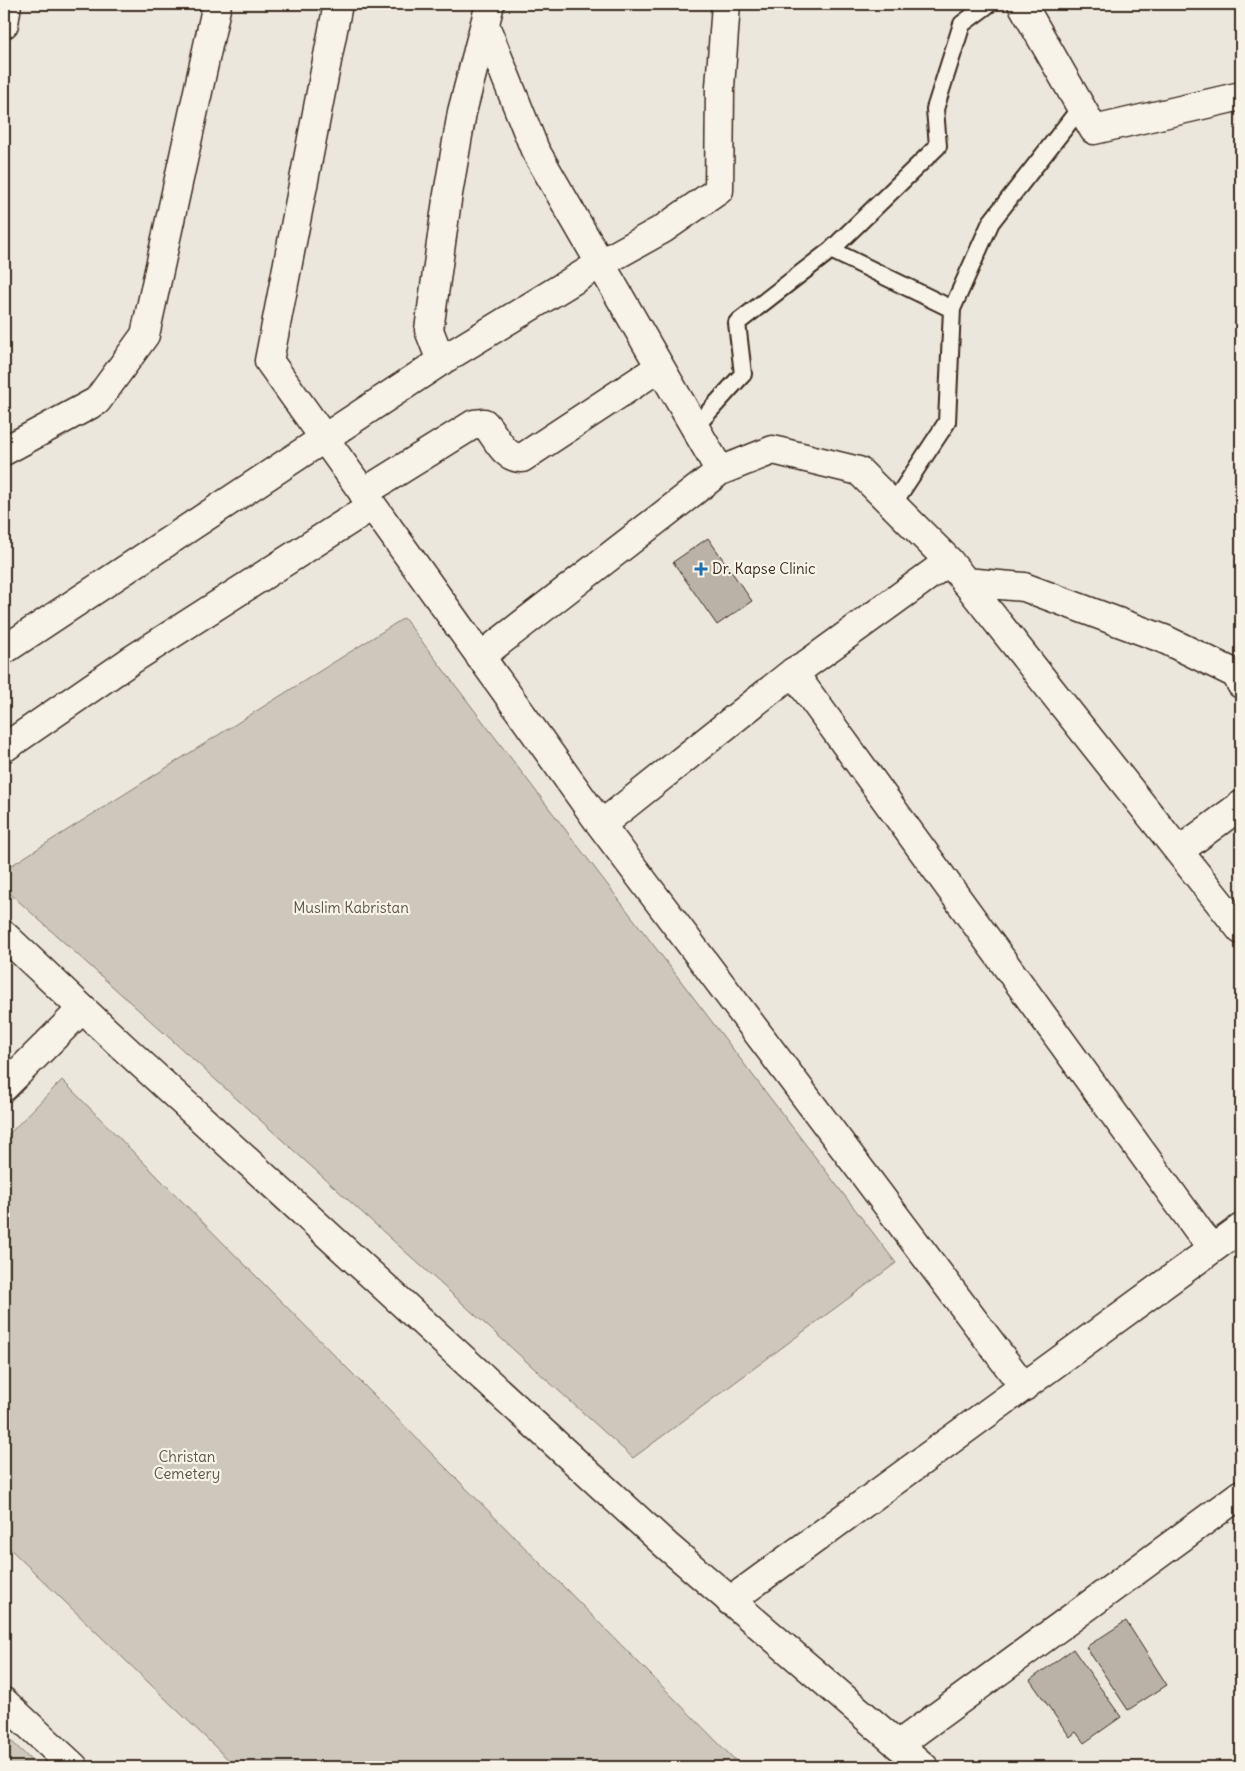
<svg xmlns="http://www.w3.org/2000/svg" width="1245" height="1771" viewBox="0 0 1245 1771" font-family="Delius,sans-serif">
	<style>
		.green { fill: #cec8bc; stroke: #84796d }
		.building { fill: #bab2a7; stroke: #3b2a1e }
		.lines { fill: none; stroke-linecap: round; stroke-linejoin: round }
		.service-casing { stroke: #3b2a1e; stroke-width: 20 }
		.minor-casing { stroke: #3b2a1e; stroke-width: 31 }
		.tertiary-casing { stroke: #3b2a1e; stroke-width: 31 }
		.secondary-casing { stroke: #3b2a1e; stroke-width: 31 }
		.service { stroke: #f7f3e8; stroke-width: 16 }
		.minor { stroke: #f7f3e8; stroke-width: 28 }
		.tertiary { stroke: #f7f3e8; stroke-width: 28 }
		.secondary { stroke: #f7f3e8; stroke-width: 28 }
		.poi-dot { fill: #1f6fb2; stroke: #f7f3e8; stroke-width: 2 }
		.labels { text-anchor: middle; stroke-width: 4.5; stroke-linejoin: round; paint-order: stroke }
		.poi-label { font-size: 15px; fill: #3b2a1e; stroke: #f7f3e8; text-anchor: start }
		.park-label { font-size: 15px; fill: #605246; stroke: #f7f3e8 }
	</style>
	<rect width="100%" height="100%" fill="#ece7dc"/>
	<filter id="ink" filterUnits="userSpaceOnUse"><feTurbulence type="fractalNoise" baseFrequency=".02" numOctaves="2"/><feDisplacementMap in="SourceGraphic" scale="10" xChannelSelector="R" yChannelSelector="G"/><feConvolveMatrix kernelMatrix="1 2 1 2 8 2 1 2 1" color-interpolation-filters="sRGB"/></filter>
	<g filter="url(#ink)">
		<!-- green -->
		<path class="green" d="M404,618l492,645 -263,195 -629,-570v-18z
			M62,1080l680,687h-506l-232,-224v-404z
			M4,1734l34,33h-34z"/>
		<!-- building -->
		<path class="building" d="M708,538l44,63 -35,24 -44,-63z
			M1126,1621l41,64 -39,25 -42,-63z
			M1073,1649l48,68 -37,26 -8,-11 -6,5 -40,-57z"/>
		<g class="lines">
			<!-- service casing -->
			<g class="service-casing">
				<path id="service" d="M831,250l121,59
					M695,427l48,-53 -6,-51 94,-73 107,-104 -3,-37 27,-85 27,-20
					M893,504l54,-82 5,-113 39,-87 90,-115"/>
			</g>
			<!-- minor casing -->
			<g class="minor-casing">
				<path id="minor" d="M338,4l-69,357 332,464
					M1022,4l72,126 147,-34
					M4,24l3,-20
					M441,361l159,-97 63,-35 56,-39 1,-103 6,-83
					M4,451l93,-50 48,-66 72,-331
					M720,471l53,-21 86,21 90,90
					M363,493l111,-69 10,-1c13,13 18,35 38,35l138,-91
					M965,582l59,5 140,52 72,35 5,10
					M480,657l240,-186 -185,-321 -50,-125
					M793,672l14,-8 142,-103 292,369
					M4,748l129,-89 239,-153
					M1179,851l62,-46
					M4,1087l78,-78
					M1024,1387l-423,-562 192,-153 419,577
					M730,1601l511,-373
					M4,1702l70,65
					M898,1745l343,-251"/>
			</g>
			<!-- tertiary casing -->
			<g class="tertiary-casing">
				<path id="tertiary" d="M4,650l437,-289 -12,-31 18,-130 15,-88 28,-108"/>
			</g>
			<!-- secondary casing -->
			<g class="secondary-casing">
				<path id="secondary" d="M4,935l118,111 545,500 257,221"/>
			</g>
			<!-- service -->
			<use href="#service" class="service"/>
			<!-- minor -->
			<use href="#minor" class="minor"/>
			<!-- tertiary -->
			<use href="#tertiary" class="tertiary"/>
			<!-- secondary -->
			<use href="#secondary" class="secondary"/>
		</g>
	</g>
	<!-- markers -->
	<path class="poi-dot" d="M698.5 561.5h5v5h5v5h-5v5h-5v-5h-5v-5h5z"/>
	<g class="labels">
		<!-- poi labels -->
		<g class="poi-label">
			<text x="712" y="574">Dr. Kapse Clinic</text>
		</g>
		<!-- park labels -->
		<g class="park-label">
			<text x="351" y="913">Muslim Kabristan</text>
			<text x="187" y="1462">Christan<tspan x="187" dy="17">Cemetery</tspan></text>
		</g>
	</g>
	<!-- margin -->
	<rect width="1245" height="1771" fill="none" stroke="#f7f3e8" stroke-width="20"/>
	<rect x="10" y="10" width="1225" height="1751" fill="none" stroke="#3b2a1e" stroke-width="2" filter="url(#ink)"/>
</svg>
